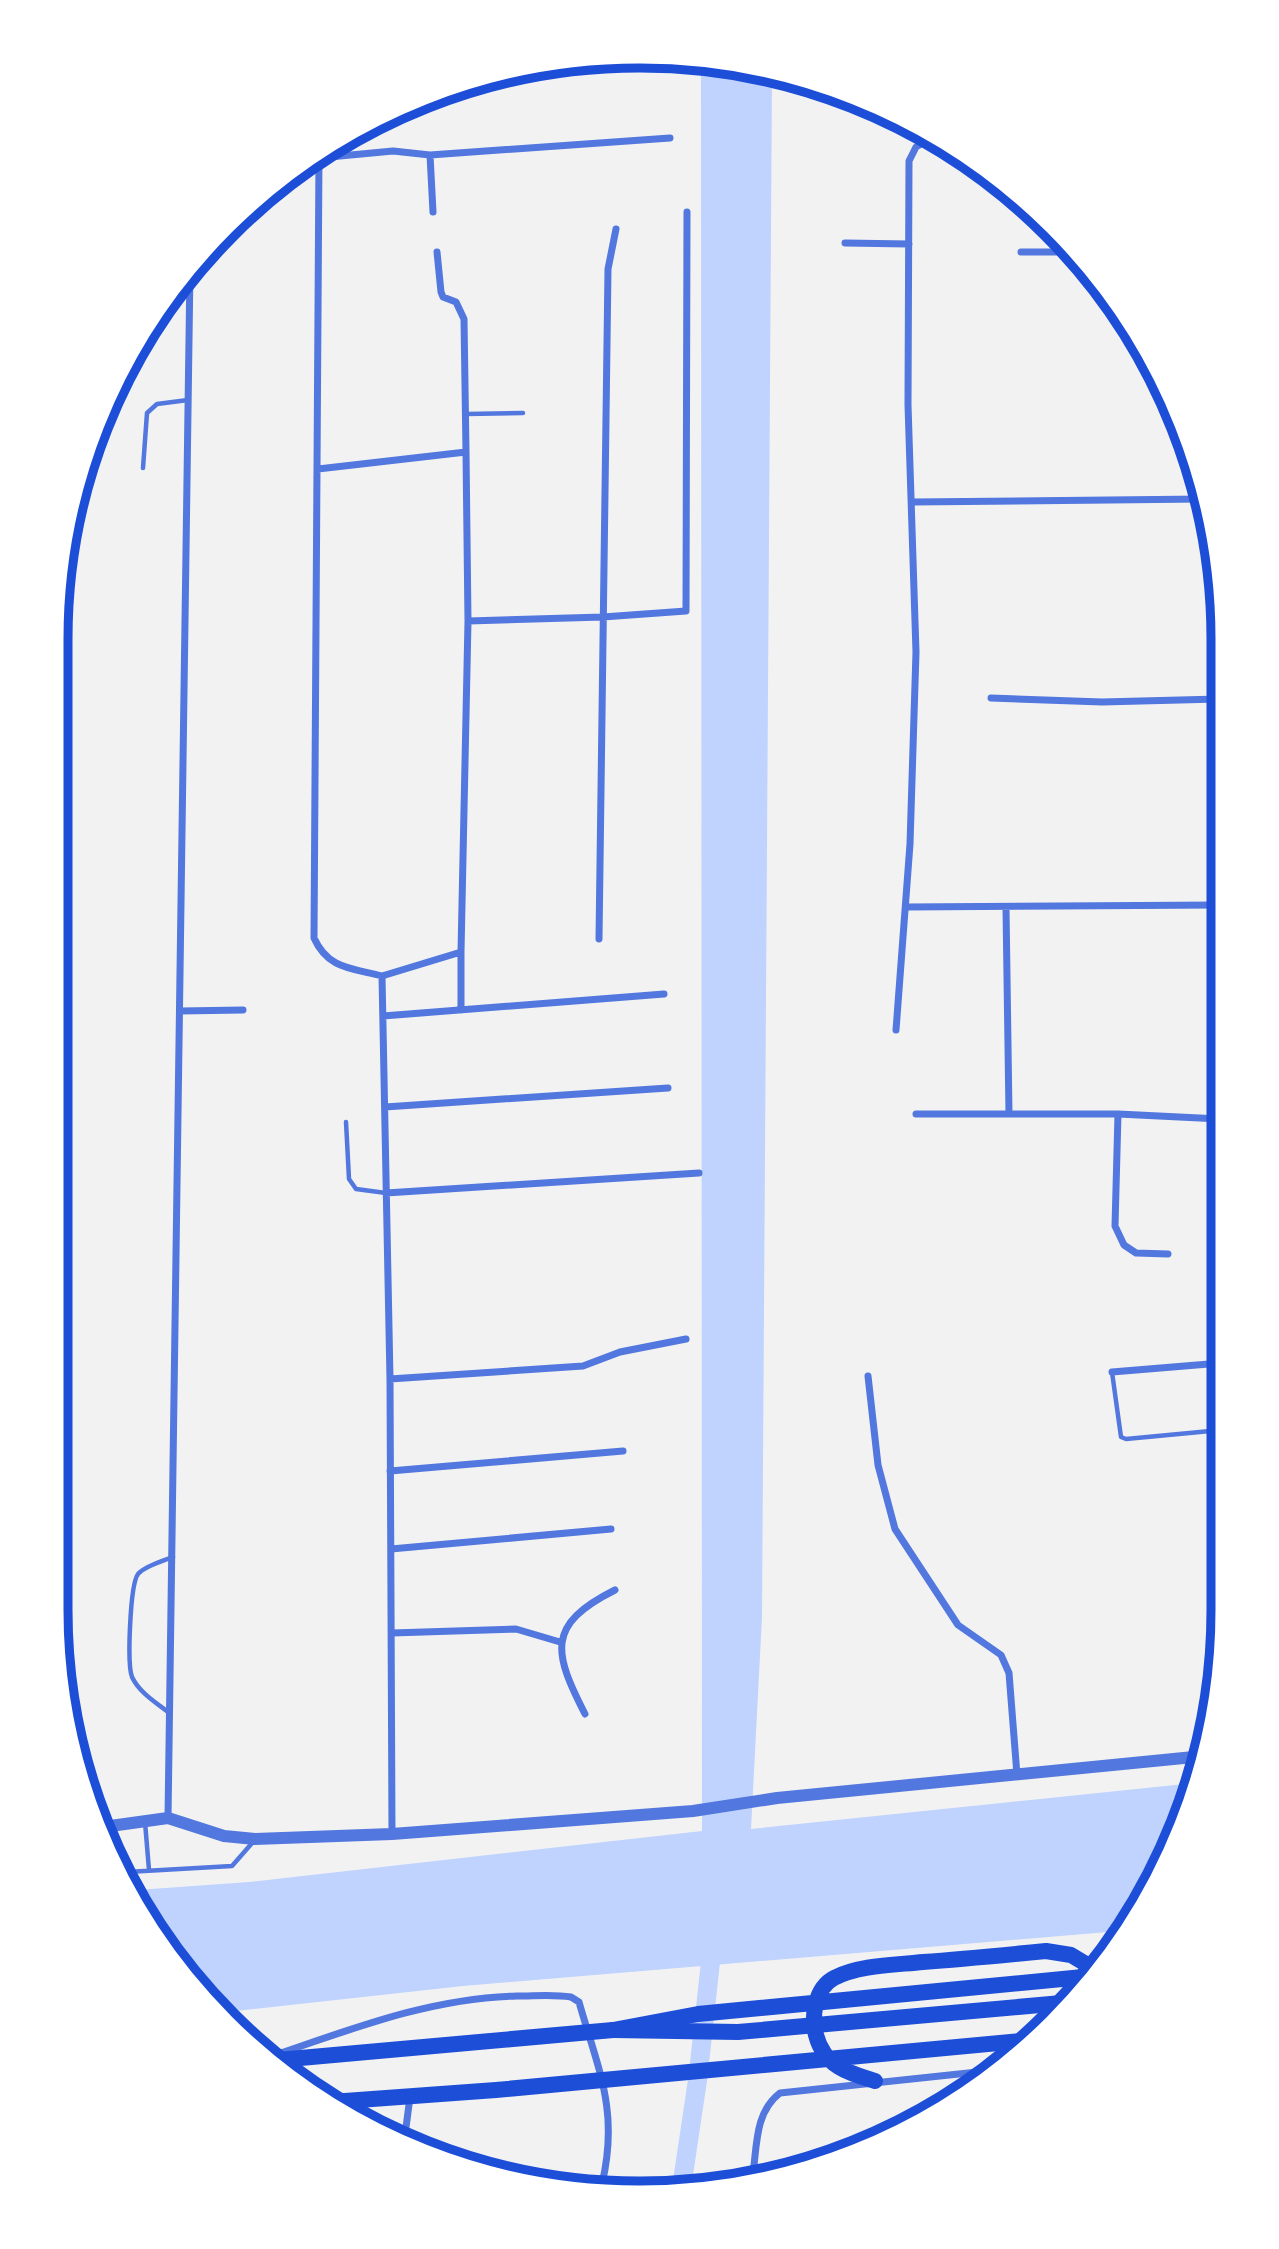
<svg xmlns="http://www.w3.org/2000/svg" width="1279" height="2249" viewBox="0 0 1279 2249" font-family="Karla,sans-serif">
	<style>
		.water { fill: #bfd3fe }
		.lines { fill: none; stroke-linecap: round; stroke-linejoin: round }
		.canal { stroke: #bfd3fe; stroke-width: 19 }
		.service { stroke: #5277de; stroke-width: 4.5 }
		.minor { stroke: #5277de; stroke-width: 7 }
		.tertiary { stroke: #5277de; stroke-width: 12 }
		.primary { stroke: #1d4ed8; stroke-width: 16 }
		.trunk { stroke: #1d4ed8; stroke-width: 16 }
		.rim { fill: none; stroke: #1d4ed8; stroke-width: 9 }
	</style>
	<rect width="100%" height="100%" fill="#f2f2f2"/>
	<!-- water -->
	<path class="water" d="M701,61l71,13 -10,1543 -11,212 443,-46 -49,119 -25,29 -657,55 -236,26 -51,-48 -39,-74 112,-8 453,-51z"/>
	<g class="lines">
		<!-- canal -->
		<path class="canal" d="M681,2191l17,-114 15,-138"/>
		<!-- service -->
		<path class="service" d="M466,414l57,-1
			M143,468l4,-55 10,-9 31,-4
			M346,1122l3,57 7,10 30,4
			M1112,1372l9,65 5,2 95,-9
			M168,1712c-13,-10 -29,-20 -36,-35 -5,-13 -2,-92 6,-103 7,-8 25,-13 35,-17
			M145,1822l4,48
			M127,1872l105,-6 21,-24
			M873,2142l2,-4 9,-3"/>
		<!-- minor -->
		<path class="minor" d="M319,155l-5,783c14,31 37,30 68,38l8,403 2,455
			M430,155l3,57
			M319,158l74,-7 37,4 240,-17
			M845,243l64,1
			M1021,252h51
			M318,469l148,-17 -2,-133 -8,-17 -13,-5 -2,-5 -4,-40
			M913,502l290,-3
			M468,621l135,-4 83,-6 1,-399
			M991,698l111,4 117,-3
			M906,907l313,-2
			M1006,908l3,206
			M599,939l9,-670 8,-40
			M461,952v58
			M382,976l79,-24 7,-331 -2,-169
			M180,1011l63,-1
			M383,1016l281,-22
			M896,1030l14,-186 6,-192 -8,-247 1,-244 7,-14 18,-10
			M385,1107l283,-19
			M916,1114h202l102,5
			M1118,1114l-3,112 9,19 12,8 32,1
			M386,1193l313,-20
			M1112,1372l109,-9
			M868,1376l10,89 17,64 63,96 43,30 8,18 8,102
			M390,1379l193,-13 37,-14 66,-13
			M390,1471l233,-20
			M391,1549l220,-20
			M392,1633l124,-4 44,13
			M585,1714c-31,-61 -40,-89 30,-124
			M168,1818l22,-1549
			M278,2054c79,-27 155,-56 239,-58 18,0 37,-2 54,1l8,5c20,70 40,109 23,182
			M405,2135l5,-38
			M753,2174c4,-29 2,-62 27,-81l207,-22"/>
		<!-- tertiary -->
		<path class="tertiary" d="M103,1827l65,-9 56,18 31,3 137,-5 301,-23 84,-13 427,-42"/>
		<!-- primary -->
		<path class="primary" d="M278,2060l335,-30 85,-16 385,-37
			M875,2081c-27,-8 -51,-15 -59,-46 -5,-18 -1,-47 18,-57 25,-13 61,-13 89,-16 41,-3 82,-7 123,-11l25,4 20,12
			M331,2102l165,-12 535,-50"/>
		<!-- trunk -->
		<path class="trunk" d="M613,2030l125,2 324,-29"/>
	</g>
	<!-- crop -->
	<path d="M0 0H1279V2249H0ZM639 68H640A571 571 0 0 1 1211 639V1610A571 571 0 0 1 640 2181H639A571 571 0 0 1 68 1610V639A571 571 0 0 1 639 68Z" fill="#fff" fill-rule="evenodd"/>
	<path class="rim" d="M639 68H640A571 571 0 0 1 1211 639V1610A571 571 0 0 1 640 2181H639A571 571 0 0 1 68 1610V639A571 571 0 0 1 639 68Z"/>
</svg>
